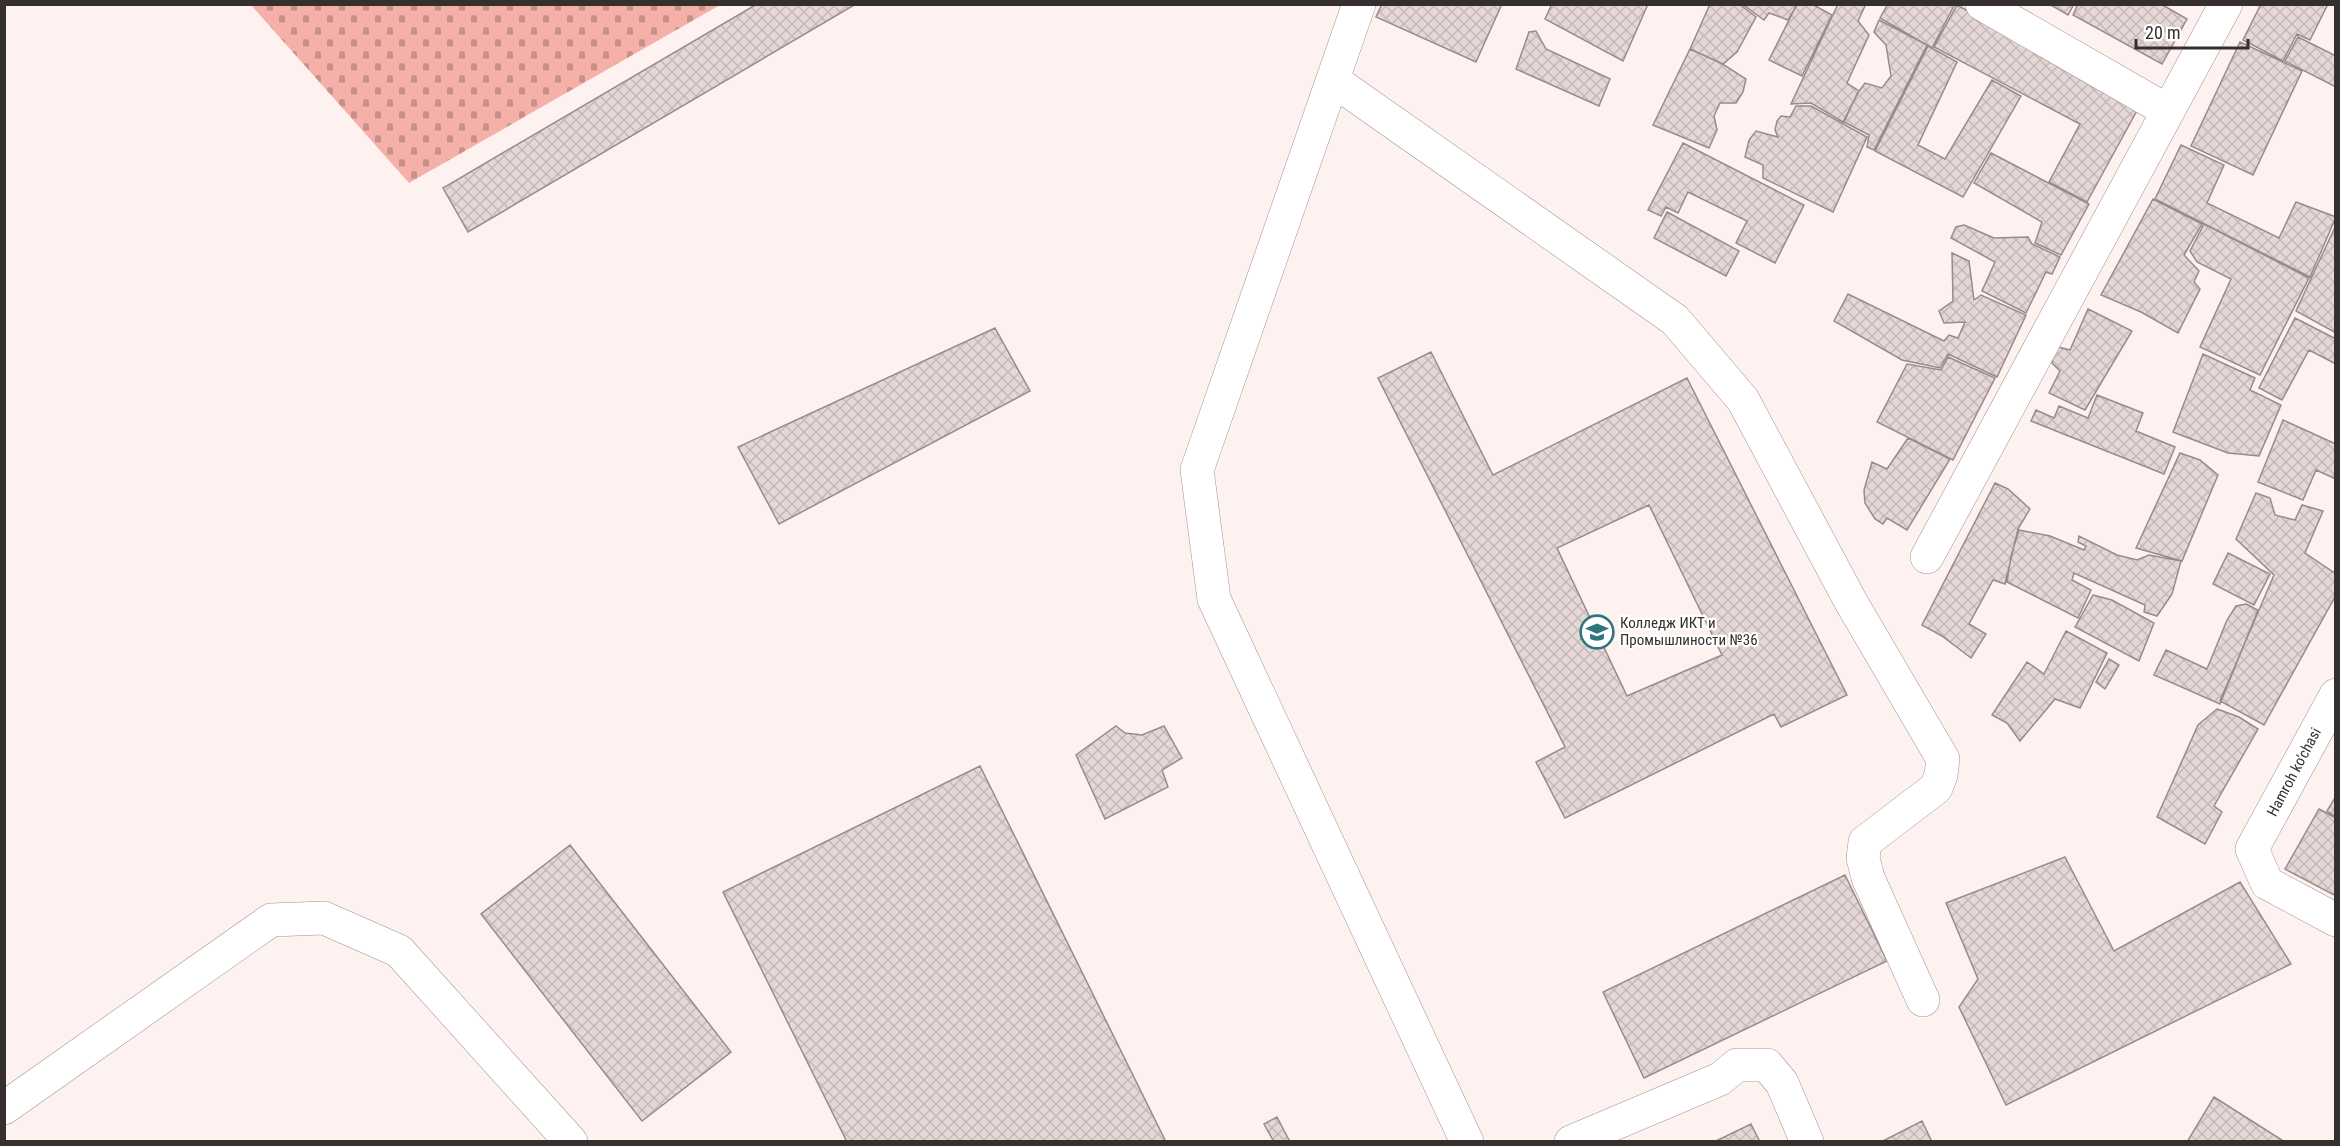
<svg xmlns="http://www.w3.org/2000/svg" width="2340" height="1146" viewBox="0 0 2340 1146" font-family="'Roboto Condensed',sans-serif">
	<style>
		.cemetery { fill: url(#cemetery-stones) }
		.building { fill: url(#building-cross-hatch); stroke: #998b8a; stroke-width: 1.5; fill-rule: evenodd }
		.lines { fill: none; stroke-linecap: round; stroke-linejoin: round }
		.minor-casing { stroke: #a19392; stroke-width: 34 }
		.minor { stroke: #fff; stroke-width: 33 }
		.labels { text-anchor: middle; stroke-width: 4.5; stroke-linejoin: round; paint-order: stroke }
		.poi-label { font-size: 15px; fill: #352f2e; stroke: #fff; text-anchor: start }
		.street-label { font-size: 15px; fill: #352f2e; stroke: #fff }
	</style>
	<defs>
		<pattern id="cemetery-stones" width="16" height="16" patternUnits="userSpaceOnUse" patternTransform="scale(1.5)"><rect width="16" height="16" fill="#f5b1a9"/><path d="M2 7V4a2 2 0 0 1 4 0v3zM10 15v-3a2 2 0 0 1 4 0v3z" fill="#c7908a"/></pattern>
		<pattern id="building-cross-hatch" width="8" height="8" patternUnits="userSpaceOnUse" patternTransform="scale(1.5)"><rect width="8" height="8" fill="#e5d7d5"/><path d="M0 0l8 8M0 8l8-8" fill="none" stroke="#c5b9b7"/></pattern>
	</defs>
	<rect width="100%" height="100%" fill="#fef2f0"/>
	<!-- cemetery -->
	<path class="cemetery" d="M251,5h469l-311,178z"/>
	<!-- building -->
	<path class="building" d="M757,4h99l-388,228 -25,-44z
		M1382,4h115l4,2 -25,56 -100,-45z
		M1552,4h96l-25,57 -78,-42z
		M1710,4h29l17,13 -19,35 -14,12 -33,-15z
		M1742,4h54l1,1 -9,15 -19,-7 -5,7z
		M1797,4h15l20,11 -30,61 -33,-16z
		M1838,4h28l-8,17 11,14 -22,48 12,8 -16,31 -32,-19 -20,1z
		M1888,4h67l-23,44 -52,-30z
		M2049,4h25l-6,11z
		M2078,4h83l26,15 -25,45 -89,-49z
		M2261,4h67l-18,36 -13,-6 -14,27 -40,-21z
		M1957,5l183,100 -53,97 -38,-20 31,-58 -146,-77z
		M1879,20l48,25 -53,105 -7,-3 2,-12 -25,-13 13,-28 8,-11 17,5 9,-12 -5,-31 -12,-13z
		M1536,31l10,18 64,30 -11,27 -83,-37 13,-37z
		M2298,37l38,19v31l-51,-26z
		M2240,42l62,29 -49,104 -62,-29z
		M1928,46l29,16 -39,83 27,14 47,-79 29,16 -58,101 -88,-46z
		M1690,49l31,14 25,16 -3,13 -7,11h-16l-6,13 3,14 -8,18 -56,-23z
		M1796,106h15l56,31 -34,75 -70,-34v-13l-18,-8 4,-17 7,-9 22,6 -3,-7 2,-9 4,-5 9,1z
		M1683,143l121,62 -29,58 -39,-20 11,-22 -59,-29 -10,21 -12,-6 -5,9 -13,-6z
		M2181,145l43,20 -17,38 72,35 17,-36 40,15 -26,60 -155,-78z
		M1991,153l98,51 -28,51 -26,-12 7,-21 -68,-39z
		M2153,199l49,25 -18,31 15,16 -5,11 6,7 -22,44 -37,-21 -40,-17z
		M1667,212l72,39 -13,25 -72,-38z
		M2204,224l105,54 -49,97 -60,-28 31,-68 -34,-17 -7,-11z
		M1964,225l30,13 34,-1 4,7 28,13 -8,17 -6,-2 -20,41 -44,-22 13,-29 -44,-24 5,-11z
		M2336,225v108l-40,-22z
		M1952,253l17,8 5,39 7,-5 45,20 -29,62 -49,-23 -8,14 -38,-8 -68,-39 14,-27 96,47 5,-6 9,3 7,-16 -21,1 -5,-12 14,-10z
		M2088,309l44,22 -47,79 -36,-17 11,-22 -8,-8 2,-17 16,4z
		M2295,318l41,21v25l-27,-14 -27,50 -23,-12z
		M995,328l35,63 -251,133 -41,-77z
		M1431,352l62,123 194,-97 160,317 -66,32 -7,-13 -209,104 -29,-56 29,-15 -187,-369zM1649,505l73,150 -95,41 -70,-148z
		M2203,354l52,24 -5,12 31,15 -22,51 -31,-3 -55,-21z
		M1948,357l47,21 -42,82 -76,-38 30,-58 34,6z
		M2097,395l46,18 -7,18 39,16 -11,27 -133,-53 5,-11 18,8 5,-12 29,12z
		M2283,420l53,24v35l-20,-9 -13,30 -45,-18z
		M1908,438l42,21 -43,71 -20,-12 -4,6 -8,-5 -10,-16 -1,-13 8,-28 15,7z
		M2180,453l20,7 18,15 -36,86 -46,-13z
		M1995,483l13,6 22,20 -12,20 -13,55 -12,-4 -24,44 17,10 -15,24 -29,-22 -20,-11z
		M2256,493l14,5 5,17 20,5 7,-15 21,6 -18,42 31,21v21l-72,130 -44,-24 54,-126 -38,-36z
		M2019,530l31,6 34,14 2,-4 -8,-4 1,-6 38,19 20,5 12,-5 32,6 -9,33 -15,22 -13,-4 1,-7 -71,-32 -2,7 19,10 -13,28 -71,-36 4,-26z
		M2228,553l42,21 -16,31 -41,-21z
		M2093,595l19,5 42,23 -15,38 -64,-34z
		M2246,604l12,6 -38,94 -66,-29 12,-25 41,19 20,-49 9,-14z
		M2066,631l41,22 -27,55 -25,-9 -35,42 -13,-18 -15,-8 35,-53 17,12z
		M2109,659l10,6 -14,24 -9,-7z
		M2217,709l22,8 19,12 -44,77 8,6 -17,32 -48,-27 41,-92z
		M1116,726l9,7 17,2 22,-9 18,32 -20,12 6,17 -63,32 -29,-64z
		M980,766l186,376h-319l-124,-250z
		M2336,796v21l-9,-6z
		M2319,809l17,9v78l-51,-27z
		M570,845l161,207 -89,69 -161,-207z
		M2065,857l49,94 126,-69 51,82 -285,141 -47,-98 19,-28 -32,-76z
		M1845,875l42,86 -243,117 -41,-86z
		M2214,1097l71,45h-98z
		M1277,1117l13,25h-16l-10,-18z
		M1922,1121l10,21h-51z
		M1751,1124l9,18h-46z"/>
	<g class="lines">
		<!-- minor casing -->
		<g class="minor-casing">
			<path id="minor" d="M1359,4l-162,466 17,129 253,543
				M1982,4l186,107
				M1333,80l342,240 68,80 108,202 92,157 -2,16 -5,13 -71,54 -2,16 5,20 55,122
				M1927,557l299,-553
				M2336,695l-84,154 15,34 69,37
				M4,1108l267,-188 53,-2 75,33 172,191
				M1571,1142l149,-63 17,-14h30l15,18 25,59"/>
		</g>
		<!-- minor -->
		<use href="#minor" class="minor"/>
	</g>
	<!-- icons -->
	<defs>
		<g id="university-ring" transform="scale(1.725)"><circle r="9.5" fill="#fff" stroke="#2d767e" stroke-width="1.5"/><path d="M0-5L7-2L0 1L-7-2ZM-4 1L0 2.5L4 1V4Q0 6-4 4Z" fill="#2d767e"/></g>
	</defs>
	<g fill-rule="evenodd">
		<use href="#university-ring" x="1597" y="632"/>
	</g>
	<g class="labels">
		<!-- poi labels -->
		<g class="poi-label">
			<text x="1620" y="628">Колледж ИКТ и<tspan x="1620" dy="17">Промышлиности №36</tspan></text>
		</g>
		<!-- street labels -->
		<g class="street-label">
			<text transform="translate(2294 772) rotate(-62)" y="5">Hamroh ko'chasi</text>
		</g>
	</g>
	<!-- border -->
	<rect width="2340" height="1146" fill="none" stroke="#352f2e" stroke-width="12"/>
	<!-- scale -->
	<path d="M2136 39v9h112v-9" fill="none" stroke="#352f2e" stroke-width="3"/>
	<text x="2145" y="39" font-size="18" fill="#352f2e" stroke="#ffffff" stroke-width="4.5" paint-order="stroke">20 m</text>
</svg>
